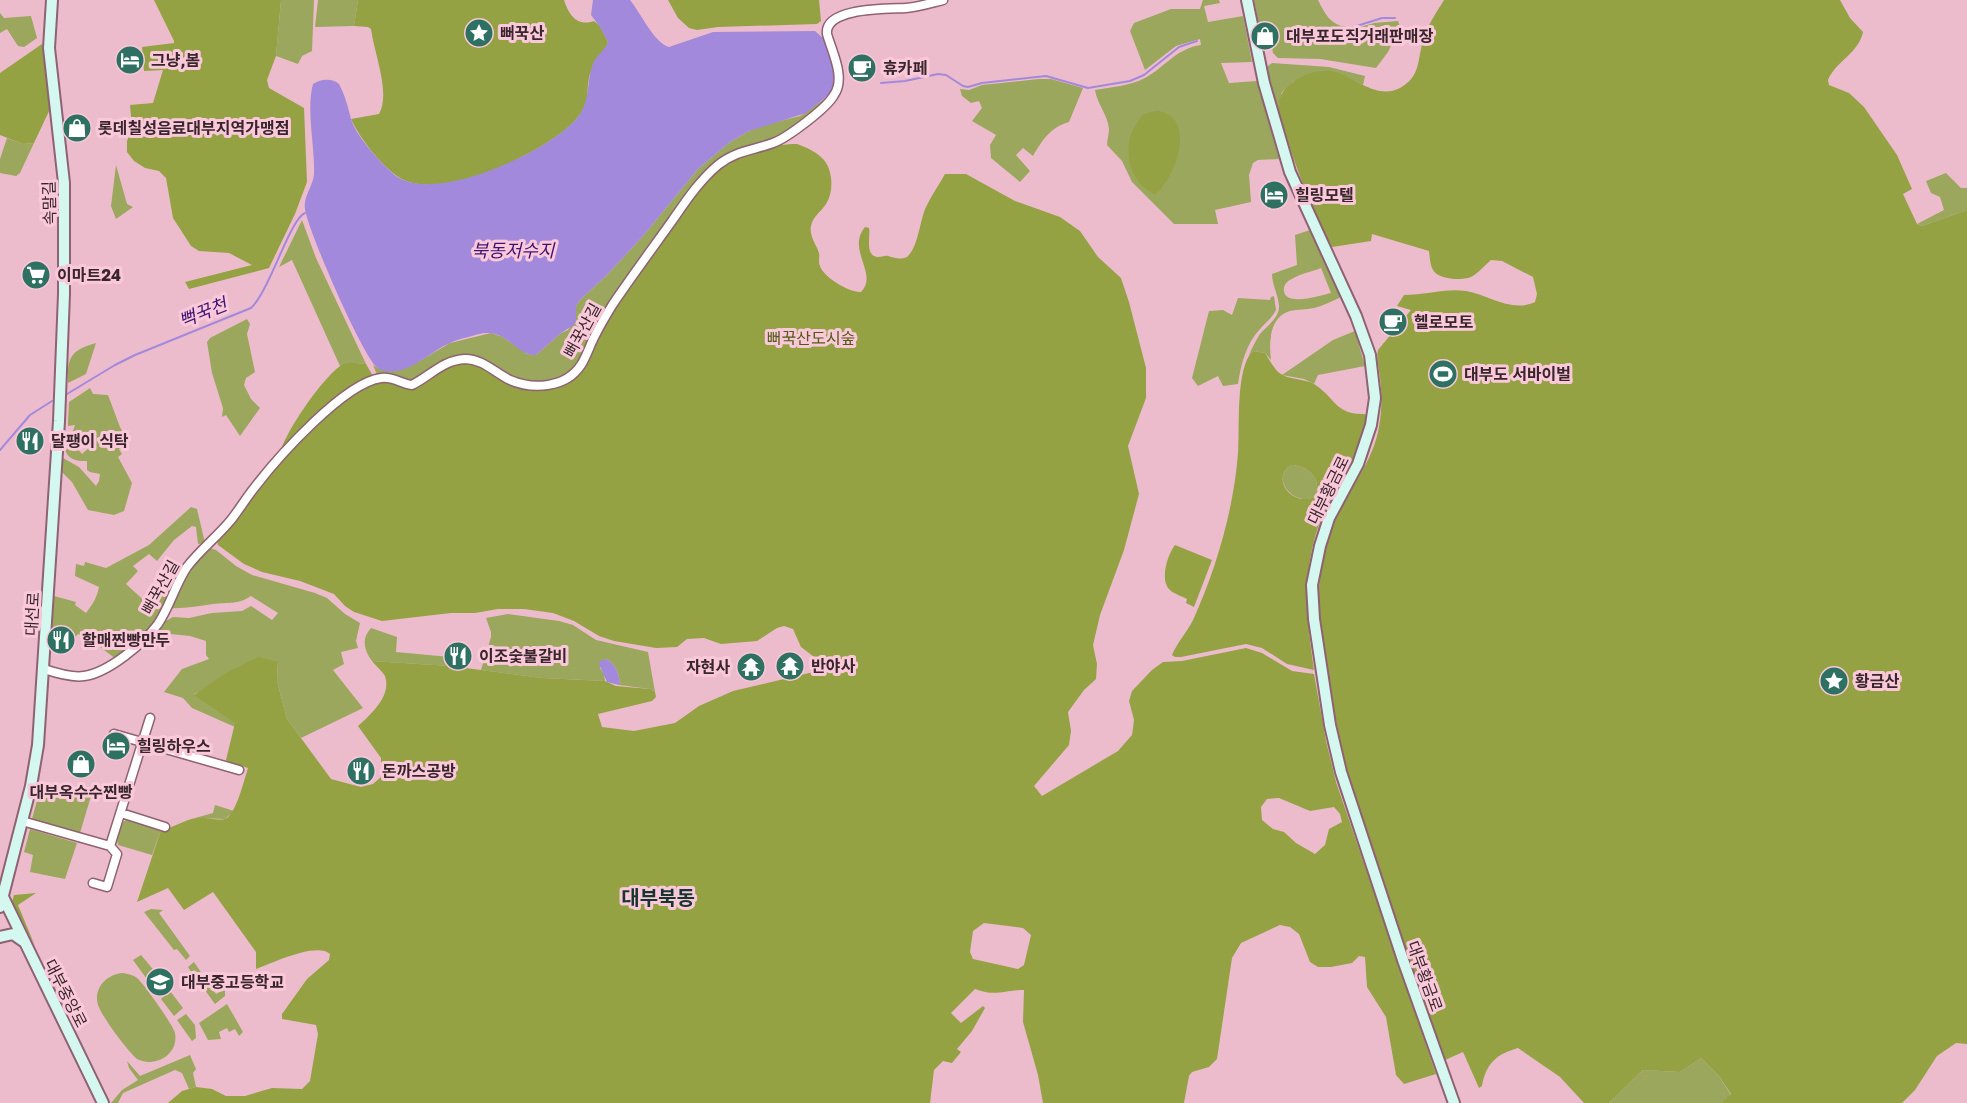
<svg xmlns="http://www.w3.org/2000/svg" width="1967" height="1103" viewBox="0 0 1967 1103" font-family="'Golos Text','Noto Sans KR',sans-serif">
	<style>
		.green { fill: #9ba75c; fill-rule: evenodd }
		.forest { fill: #94a243; fill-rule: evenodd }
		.water { fill: #a289dc }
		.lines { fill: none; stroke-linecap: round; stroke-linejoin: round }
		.stream { stroke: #a289dc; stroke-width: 2 }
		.street-casing { stroke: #8e6271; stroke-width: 11 }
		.secondary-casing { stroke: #8e6271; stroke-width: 14 }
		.street { stroke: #fff; stroke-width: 8 }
		.secondary { stroke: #d4f8f0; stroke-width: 10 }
		.labels { text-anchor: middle; stroke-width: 6; stroke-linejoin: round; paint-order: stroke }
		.poi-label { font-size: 16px; font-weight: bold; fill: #39262d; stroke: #fac9d9; text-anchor: start }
		.street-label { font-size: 16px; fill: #39262d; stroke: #fac9d9 }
		.park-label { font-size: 16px; fill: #505a14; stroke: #fac9d9 }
		.water-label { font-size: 18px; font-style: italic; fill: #3e1375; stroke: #fac9d9 }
		.quarter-label { font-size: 20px; font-weight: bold; fill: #15352e; stroke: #fac9d9 }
	</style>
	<rect width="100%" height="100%" fill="#edbccc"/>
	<!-- green -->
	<path class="green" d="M281,0h33l-2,51 -10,5 -4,8 -22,-8z
		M318,0h40l-4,26 -39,1z
		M1203,0h16l1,3 -16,3 4,16 35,-6 9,46 -31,1 8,20 28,-2 22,78 -21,1 -5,3 -4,12 2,27 -36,8 3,14h-44l-42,-42 -10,-21 -15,-16c0,-5 2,-11 2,-16 -1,-14 -12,-25 -14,-39 16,-3 35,-4 50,-12 20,-11 32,-30 56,-33l-1,-6 -24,7 -31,24 -15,-39 4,-8 37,-14h29z
		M1254,0h64c7,14 13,26 30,27l3,3 23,-7 24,-2 2,6 -12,25 -12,16 -56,-9 -42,-1 -5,-5 -4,-25 -9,2z
		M0,13l4,5 27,-2 6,22 -13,9 -6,-1 -11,-17 -7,4z
		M1272,63l57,4 36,9 -2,9 -14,-7 -55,3 -12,11 -5,15 -10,-37 1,-4z
		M1039,79h12l32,9 -14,34c-18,5 -26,17 -36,34l-10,-8 -7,7 14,16 -10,11 -29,-24 -1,-13 6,-10 -24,-14 10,-13 -3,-7 -8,2 -9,-7 -2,-7 9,1 13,-5z
		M827,97h3l-40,33 -223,246 -20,6h-130l-39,-5 -5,-12 6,4 39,-7 32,-19 41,-10 12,4 24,17 9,1 25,-22 7,-3 8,-13v-11l4,-6 28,-26 35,-38 55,-67 32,-27 19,-11 11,-5 40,-10z
		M7,138l16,6 11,-1 -14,30 -4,3 -16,-3v-14z
		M116,165l11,39 6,3 -17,12 -5,-13z
		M1946,173l15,15h6v22l-45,16 -5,-2 27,-14 -4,-13 -9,-4 -5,-12z
		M302,220l14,38 50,106 -10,-1 -16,3 -48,-106 -13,7z
		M1310,230l31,67c-9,4 -18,9 -27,11 -8,2 -16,1 -24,3 -21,6 -21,32 -19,49l-6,-7 -12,-2 -4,4c3,-7 7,-15 11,-21 7,-8 19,-16 19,-27 0,-11 -7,-22 -7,-33l25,-9 -2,-30zM1321,268l10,25c-9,2 -45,14 -47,-2 -1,-4 2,-9 6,-11 9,-6 21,-8 31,-12z
		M1274,296l2,14c-4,8 -11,13 -16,19 -14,15 -19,35 -22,55l-15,2 -5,-10 -20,10 -6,-8 17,-67 14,-1 9,5 6,-17 32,2 1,-3z
		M247,319l3,5 -3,10 8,38 -9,6 -2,7 7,14 9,9 -20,28 -14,-21 -4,2 1,-9 -11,-35 -5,-31 3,-4z
		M1355,331l10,35 -47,9 -4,9 -10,-5 -22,-4 51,-35z
		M96,343l-10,31 -18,9c-1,-26 3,-33 28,-40z
		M90,388l3,6 15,1 12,32 9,15 -10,7 3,5 -4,3 14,26 -8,28 -10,4 -26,-5 -16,-28 -10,-10 1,-14 16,9 17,19 3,-5 1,-7 -10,-2 -3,-2v-9c-21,1 -24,-10 -23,-28l18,21 9,-8 -10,-11 -6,6 -3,-7 3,-9 -7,1v-3l1,-21z
		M1291,465c17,0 33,15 23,32 -20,10 -44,-18 -23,-32z
		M191,507l6,2 8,34 -7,1 -2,-17 -4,-1 -18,14 -17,21 -8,-7 -16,12 5,5 -12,13 24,22 12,-13 5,4c-10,29 -28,43 -51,62l-28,-21 -2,2 -8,-6 -7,8 -11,-11 -9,6 3,-41 22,6 -1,3 11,8c6,-8 11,-15 13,-26l-24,-11 1,-12 8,2 1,-4 21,6 43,-23z
		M209,548l7,2 20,16 16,9 63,18 12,5 18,16 15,9 -4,18 2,7 -17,4 3,12 -11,6 30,38 -62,30 -14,-19 -10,-38 1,-19 -84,32 42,29 -1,4 -43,-19 -9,-10 -19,-6 18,-23 27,-10 -3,-4v-14l-16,-5 -30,-3v-5l4,-6 9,-5 16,1 23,-5 30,-2 9,-5 21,14 6,-7 -27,-17c-13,9 -23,6 -38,8 -15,2 -29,5 -45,4l22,-40z
		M508,614l51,7 14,4 23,15 52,12 7,40 -5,-3 -31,-4c2,-9 -4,-22 -13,-26l-6,9 4,6 1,7 -63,-3 -61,-8 10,-33v-5l-5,-14z
		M371,628l26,9 -1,15 54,5v9l-78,-5c-8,-11 -11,-22 -1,-33z
		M42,782l49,14 -11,37 -48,-14z
		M215,805l19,6 -9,8 -30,-1 18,-5z
		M128,819l33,11 -9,25 -34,-10 -1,-5 6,-18z
		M30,829l47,14 -12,36 -35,-7 3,-17 -9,-3z
		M151,909l12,1 -4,3 31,43 -4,4 -9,-11 -3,1 -30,-38z
		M141,955l16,19v2l-8,6 -16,-22z
		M194,962l22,32 9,-5v7l-10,8 -19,-26 3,-2 -5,-6 -3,2 -3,-5z
		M123,973c5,1 10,2 14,5 7,6 36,47 38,55 4,22 -20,35 -38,26 -10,-9 -35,-42 -39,-54 -5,-17 9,-31 25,-32z
		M170,991l13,17 -9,8 -13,-17z
		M227,1004l16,28 -4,4 -4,-7 -6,3 -2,-4 -8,4 2,7 -13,1 -9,-17z
		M186,1014l9,11 1,13 -4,3 -15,-21z
		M190,1055l6,14 -3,4 3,14 -7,2 -7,-16 -7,-3 -52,23 -5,10h-7l11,-13 16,-10 -9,-12 -2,-7 13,15z
		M1701,1058l18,18 12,19 -10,8h-112l34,-33 37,2z"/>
	<!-- forest -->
	<path class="forest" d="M154,0h127l-5,56 -9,24 2,8 35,20 3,74 -12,32 -26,54 -80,21 -4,-7 67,-17 -23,-12 -30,-2 -8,-5 -18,-28 -7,-40 -7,-7 -14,-3 -11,-7 -7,-9v-11l5,-13 -2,-23 23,-2 10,-33 -19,1 -2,-24 32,-4v-2z
		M358,0h206c5,15 13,27 30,21l6,5 8,16c-3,11 -14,20 -18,32 -5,17 2,26 -12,43 -21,27 -90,59 -124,66 -14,2 -32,3 -45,-1 -21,-6 -49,-43 -58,-63l28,-5c12,-21 -5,-61 -8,-85l-3,-2 -14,-1z
		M668,0h151l2,21 -4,3 -99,3 -21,3 -8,-2 -11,-10z
		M1444,0h396l10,18 13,14c-4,21 -28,30 -35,48l1,5 20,8 15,14 33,48 15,34 -9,5 14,30 5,2 45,-16v834l-11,-1 -19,13 -22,34 -13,13h-181l10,-9 -12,-18 -18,-18 -21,14 -37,-2 -34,33h-25l-24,-26 -42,-29c-21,6 -32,15 -36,38l-3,2 -16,-36 -18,8c-34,-97 -70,-194 -99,-293 -8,-31 -13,-63 -18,-94 -4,-28 -11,-57 -9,-86 2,-21 6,-47 15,-66 15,-32 39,-59 45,-94 3,-16 3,-34 1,-50 -1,-9 -4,-18 -2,-27l33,-40 -14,-4 7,-11c21,0 42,-7 62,-4 23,4 46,22 69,11l2,-8 -4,-17 -31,-16 -11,-1c-7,6 -15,16 -23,18 -4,1 -10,1 -14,1 -22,-3 -23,-8 -25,-28l-57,-17 -1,7 -39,6c-20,-38 -36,-77 -48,-119 -2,-6 -7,-15 -6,-22 1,-22 32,-37 52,-35 23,3 45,30 70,17 21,-12 17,-27 23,-47 4,-15 13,-28 21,-41z
		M42,44l8,65 -16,34 -11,1 -23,-9v-62z
		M1157,111c40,4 20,67 -2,83 -27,-11 -34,-49 -18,-71 2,-3 3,-6 6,-8 3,-2 10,-3 14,-4z
		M797,144c9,3 20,8 27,16 9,11 10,32 2,44 -5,8 -13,12 -15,22 -2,10 5,18 8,27 1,4 -1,9 1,13 3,11 30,27 41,26 18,-18 -15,-42 4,-65l4,1c2,8 -5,28 9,29 4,0 7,-2 10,-1 8,2 11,4 19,1 12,-11 12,-35 19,-50 5,-11 13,-22 19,-33h21l49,27 45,16 20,14 18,26 23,21 8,24 17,66v30l-18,48 11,48 -15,56 -24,65 -7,30 4,19 -1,15 -12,11 -16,22 3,19 -2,14 -35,41 8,10 76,-45 14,-16 2,-15 -5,-19 3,-10 20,-21 11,-8 19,-1 64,-13 16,5 30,18 22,3 12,67 10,41 100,292 -32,10 -8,-9 -10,-58 -19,-30 -2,-30 -6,-1 -7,7 -21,4h-13l-8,-5 -11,-28 -9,-7 -10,-2 -39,18 -9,15 -15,101 -8,8 -17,5 -3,4 -5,27h-141l-5,-28 -15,-53 1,-32c-22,0 -27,7 -49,-1l-24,24 10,10 22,-17 2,2 -13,23 -15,18 4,3 -9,11 -9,-2 -9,9 -4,33h-762l14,-12 14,-4 16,2 14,7h19l27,-8 30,1 8,-8 8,-47 -2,-9 -34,-6v-5l25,-35 22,-19 1,-6c-14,-12 -57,9 -74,15v-17l-43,-60 -29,18 -16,-22 -31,14 24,-72c13,-2 22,-10 35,-12 9,-1 20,3 29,1 11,-4 19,-39 23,-51l-21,-6 -1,-2 9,-37 -41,-28 32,-22 32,-16 20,5 -1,19 10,38 44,60 30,8 12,-3 8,-7v-19l-23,-32c12,-11 34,-30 27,-50 -3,-5 -9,-10 -13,-15l78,5 92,12 63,3 11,5 34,3 5,3 1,5 -4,4 -54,13 4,13 32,4 41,-8 24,-17 34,-15 93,-22v-3l-25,-19 -8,-18 -9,-3 -7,2 -20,13 -36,3 -17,-6 -17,1 -10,8 -21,1 -42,-7 -15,-5 -25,-15 -21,-8 -29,-4h-26l-23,4h-24l-69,8 -28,-9 -9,-6 -11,-12 -34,-13 -38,-9 -18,-8 -26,-19 -1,-4 41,-55 55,-60 38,-33 29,-13 26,6 48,-23 22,-1 31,18 58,3 132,-194c8,-7 15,-17 23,-23 18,-14 54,-22 77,-22zM1279,798l31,13 24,-4 6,7 2,8 -13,7 -4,16 -10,9 -19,-11 -12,-11 -11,-3 -11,-9 -1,-13 6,-8zM984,923l39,5 8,7 -7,30 -6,4 -45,-10 -3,-7 3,-21z
		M1253,351l12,2c4,6 8,14 13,19 9,8 25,6 36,12 21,13 21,31 50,30l2,1c0,37 -31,68 -44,101 -21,55 -16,98 -8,154l-27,-6 -25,-16 -16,-4 -65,13h-6l-3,-2c5,-12 15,-23 21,-35 23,-50 41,-112 45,-167 2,-23 -3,-86 15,-102zM1291,465c17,0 33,15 23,32 -21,10 -44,-18 -23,-32z
		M356,363l10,1 8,14 -13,5 -82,74c3,-21 45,-82 63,-92 4,-2 9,-2 14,-2z
		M1175,545l37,15 -18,47 -8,-4 1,-4c-5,-3 -13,-5 -17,-9 -11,-10 -2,-36 5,-45z
		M36,893l-18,12 17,41 -23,-44 2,-7z"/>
	<!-- water -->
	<path class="water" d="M593,0h37c10,12 25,44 39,47l44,-15 102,-1 9,8 10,33 1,12 -4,9 -25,20 -57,18 -19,11 -32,27 -55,67 -35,38 -28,26 -4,6v15l-2,4 -13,8 -25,22c-19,2 -29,-28 -57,-21 -10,3 -22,5 -31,10 -20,9 -44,36 -69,25 -14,-6 -72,-141 -74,-160 -2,-13 8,-22 9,-35 1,-27 -8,-65 -1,-90 8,-5 19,-6 26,0 6,11 9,23 12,35 5,17 31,46 45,57 40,29 156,-26 182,-59 13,-17 8,-35 15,-53 3,-9 12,-13 15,-22l-8,-15 -9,-12z
		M606,659c9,4 15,17 13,26l-12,-3 -8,-18 1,-3z"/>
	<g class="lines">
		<!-- stream -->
		<path class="stream" d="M1285,36l56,-5 41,-13h13
			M881,83l24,-2 33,-7 8,1 17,11 5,1 14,-4 64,-7 42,12 42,-7 14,-6 35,-28 18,-6
			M67,394l48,-29 20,-10 116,-47c19,-18 39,-89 54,-95
			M0,450l30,-35 22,-14"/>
		<!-- street casing -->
		<g class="street-casing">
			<path id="street" d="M44,669c12,4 28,9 40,7 24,-3 60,-33 74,-52 12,-18 17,-39 29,-57 13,-17 30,-30 44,-47 8,-10 15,-22 24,-33 23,-30 89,-104 126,-109 12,-2 20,6 31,7 18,-9 31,-25 53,-26 18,0 30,14 45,21 23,10 56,8 71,-15 4,-6 7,-14 10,-21 6,-14 14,-27 22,-40 19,-28 39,-55 59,-83 14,-20 27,-40 46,-56 17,-14 36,-15 55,-22 14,-5 54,-35 61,-48 12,-17 -2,-43 -7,-61 -3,-27 62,-25 79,-26 13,-1 25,-5 37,-8
				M114,734l125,36
				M121,813l44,14
				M22,821l88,25 7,8 -10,33 -14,-4
				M110,846l40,-128"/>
		</g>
		<!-- secondary casing -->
		<g class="secondary-casing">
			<path id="secondary" d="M1247,0l17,83 26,89 66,144 14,39 5,43 -4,27 -13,39 -29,54 -9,28 -8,39 2,34 16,106 11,47 62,188 51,143
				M3,897l100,206
				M0,907l31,-121 7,-41 21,-324 5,-127v-111l-15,-135 3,-48
				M0,937l13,-3 10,7"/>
		</g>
		<!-- street -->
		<use href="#street" class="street"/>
		<!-- secondary -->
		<use href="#secondary" class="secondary"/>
	</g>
	<!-- icons -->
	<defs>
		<g id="sight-disc" transform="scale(1.5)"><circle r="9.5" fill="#2e7162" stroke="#fac9d9"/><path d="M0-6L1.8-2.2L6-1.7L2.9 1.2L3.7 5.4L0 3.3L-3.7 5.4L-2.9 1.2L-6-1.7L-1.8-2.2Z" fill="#fff"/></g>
		<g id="shop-disc" transform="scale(1.5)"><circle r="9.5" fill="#2e7162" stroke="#fac9d9"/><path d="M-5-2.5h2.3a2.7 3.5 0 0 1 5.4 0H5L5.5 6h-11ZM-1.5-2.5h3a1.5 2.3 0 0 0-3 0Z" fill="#fff"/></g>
		<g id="hotel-disc" transform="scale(1.5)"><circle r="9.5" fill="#2e7162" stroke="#fac9d9"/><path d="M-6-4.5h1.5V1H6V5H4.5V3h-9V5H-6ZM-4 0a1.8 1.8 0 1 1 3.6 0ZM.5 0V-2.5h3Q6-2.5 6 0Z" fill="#fff"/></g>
		<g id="cafe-disc" transform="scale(1.5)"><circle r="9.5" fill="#2e7162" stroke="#fac9d9"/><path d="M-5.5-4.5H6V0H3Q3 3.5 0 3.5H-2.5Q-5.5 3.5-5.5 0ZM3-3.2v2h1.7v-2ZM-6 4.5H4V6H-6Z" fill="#fff"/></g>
		<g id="supermarket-disc" transform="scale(1.5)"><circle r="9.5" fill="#2e7162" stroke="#fac9d9"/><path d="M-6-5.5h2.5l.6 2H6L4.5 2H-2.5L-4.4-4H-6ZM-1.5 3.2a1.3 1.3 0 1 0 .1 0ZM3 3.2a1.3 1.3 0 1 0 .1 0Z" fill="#fff"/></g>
		<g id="stadium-disc" transform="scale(1.5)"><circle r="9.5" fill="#2e7162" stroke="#fac9d9"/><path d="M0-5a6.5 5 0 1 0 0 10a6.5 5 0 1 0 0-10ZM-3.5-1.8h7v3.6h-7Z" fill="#fff"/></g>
		<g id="restaurant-disc" transform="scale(1.5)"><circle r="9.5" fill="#2e7162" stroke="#fac9d9"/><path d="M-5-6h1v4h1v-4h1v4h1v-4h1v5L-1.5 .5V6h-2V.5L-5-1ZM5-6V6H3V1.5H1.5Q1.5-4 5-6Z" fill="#fff"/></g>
		<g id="temple-disc" transform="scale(1.5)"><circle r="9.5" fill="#2e7162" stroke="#fac9d9"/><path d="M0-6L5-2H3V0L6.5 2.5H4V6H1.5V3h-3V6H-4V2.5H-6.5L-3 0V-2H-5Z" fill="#fff"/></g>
		<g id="school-disc" transform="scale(1.5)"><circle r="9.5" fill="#2e7162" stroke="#fac9d9"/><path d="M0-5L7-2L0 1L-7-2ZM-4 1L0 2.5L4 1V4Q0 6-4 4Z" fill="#fff"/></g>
	</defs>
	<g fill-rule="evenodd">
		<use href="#sight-disc" x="479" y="33"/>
		<use href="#shop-disc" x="1265" y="36"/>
		<use href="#hotel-disc" x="130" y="60"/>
		<use href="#cafe-disc" x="862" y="68"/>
		<use href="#shop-disc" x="77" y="128"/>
		<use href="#hotel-disc" x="1274" y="195"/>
		<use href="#supermarket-disc" x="36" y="275"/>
		<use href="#cafe-disc" x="1393" y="322"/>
		<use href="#stadium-disc" x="1443" y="374"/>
		<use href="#restaurant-disc" x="30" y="441"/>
		<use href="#restaurant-disc" x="61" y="640"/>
		<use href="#restaurant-disc" x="458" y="656"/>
		<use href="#temple-disc" x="790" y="666"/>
		<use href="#temple-disc" x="751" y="667"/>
		<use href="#sight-disc" x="1834" y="681"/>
		<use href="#hotel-disc" x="116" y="746"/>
		<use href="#shop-disc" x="81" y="764"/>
		<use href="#restaurant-disc" x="361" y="771"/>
		<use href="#school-disc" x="160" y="982"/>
	</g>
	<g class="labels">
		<!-- poi labels -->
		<g class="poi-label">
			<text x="500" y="39">뻐꾹산</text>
			<text x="1286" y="42">대부포도직거래판매장</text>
			<text x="151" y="66">그냥,봄</text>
			<text x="883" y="74">휴카페</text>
			<text x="98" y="134">롯데칠성음료대부지역가맹점</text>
			<text x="1295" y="201">힐링모텔</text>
			<text x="57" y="281">이마트24</text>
			<text x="1414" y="328">헬로모토</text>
			<text x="1464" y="380">대부도 서바이벌</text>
			<text x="51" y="447">달팽이 식탁</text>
			<text x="82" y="646">할매찐빵만두</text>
			<text x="479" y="662">이조숯불갈비</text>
			<text x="811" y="672">반야사</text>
			<text x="730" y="673" text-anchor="end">자현사</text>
			<text x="1855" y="687">황금산</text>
			<text x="137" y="752">힐링하우스</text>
			<text x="382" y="777">돈까스공방</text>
			<text x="81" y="798" text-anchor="middle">대부옥수수찐빵</text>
			<text x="181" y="988">대부중고등학교</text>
		</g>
		<!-- street labels -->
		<g class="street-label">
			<text transform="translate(49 203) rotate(-91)" y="6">속말길</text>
			<text transform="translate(582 330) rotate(-61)" y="6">뻐꾹산길</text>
			<text transform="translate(1328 490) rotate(-64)" y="6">대부황금로</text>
			<text transform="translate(160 587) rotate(-61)" y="6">뻐꾹산길</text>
			<text transform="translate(32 614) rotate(-87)" y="6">대선로</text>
			<text transform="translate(1425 976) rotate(70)" y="6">대부황금로</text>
			<text transform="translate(66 993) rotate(63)" y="6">대부중앙로</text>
		</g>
		<!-- park labels -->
		<g class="park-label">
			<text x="811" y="344">뻐꾹산도시숲</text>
		</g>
		<!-- water labels -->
		<g class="water-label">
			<text x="513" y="257">북동저수지</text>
			<text transform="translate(203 313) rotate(-22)" y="6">뻑꾹천</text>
		</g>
		<!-- quarter labels -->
		<g class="quarter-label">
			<text x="658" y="905">대부북동</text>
		</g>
	</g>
</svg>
